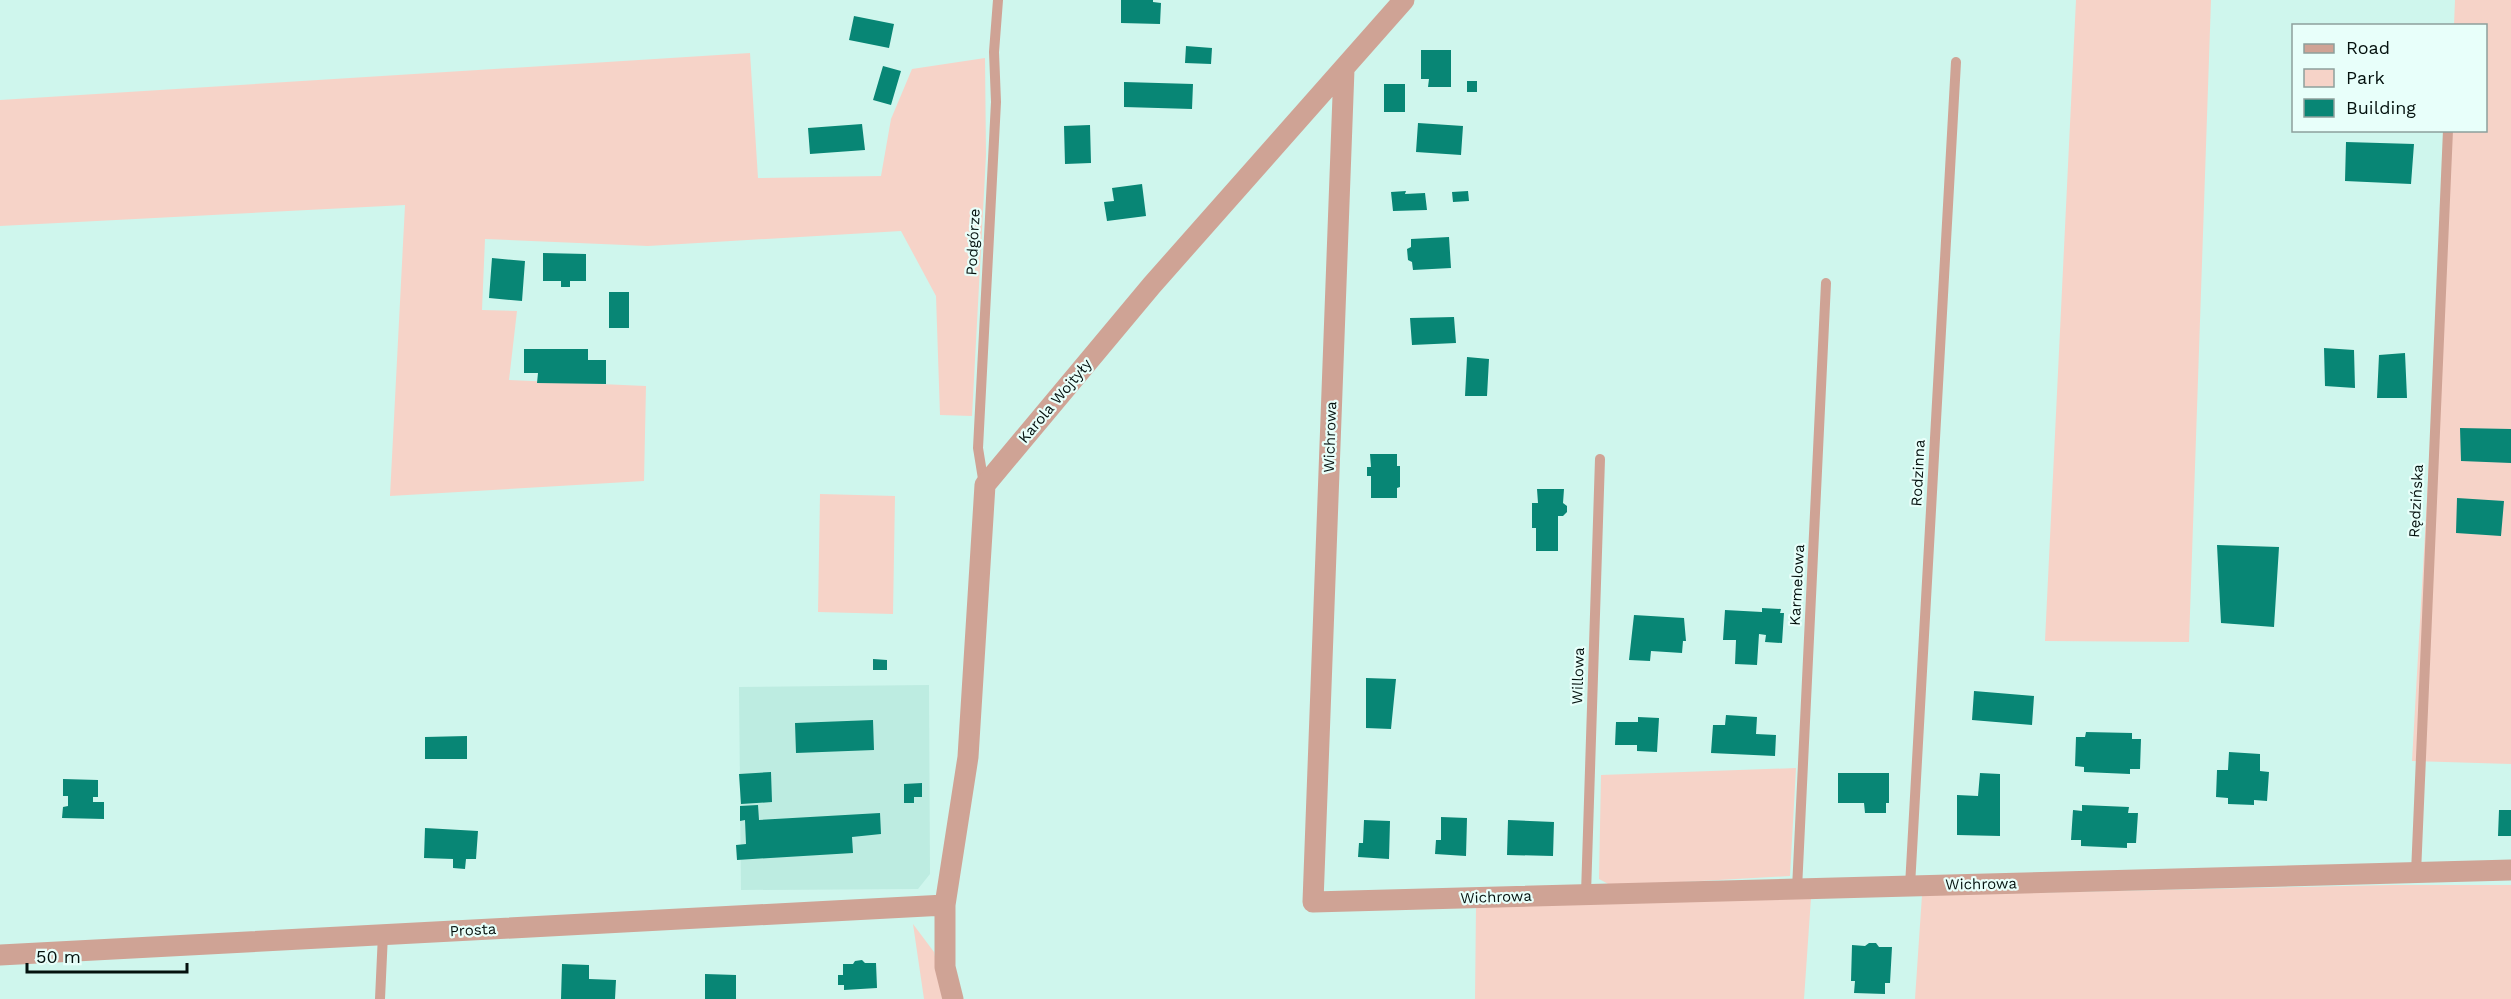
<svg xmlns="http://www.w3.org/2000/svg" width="2511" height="999" viewBox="0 0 2511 999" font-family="'Work Sans',sans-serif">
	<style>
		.built { fill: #bdece1 }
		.green { fill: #f6d3c8 }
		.building { fill: #088675 }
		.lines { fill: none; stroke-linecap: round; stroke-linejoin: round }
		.lane { stroke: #cfa395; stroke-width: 10 }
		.street { stroke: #cfa395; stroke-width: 21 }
		.labels { text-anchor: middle; stroke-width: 4.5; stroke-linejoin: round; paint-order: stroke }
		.street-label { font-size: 15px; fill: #04110e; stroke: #e8fffa }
	</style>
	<rect width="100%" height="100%" fill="#cff6ed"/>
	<!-- built -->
	<path class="built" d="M929,685l1,189 -12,15 -177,1 -2,-203z"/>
	<!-- green -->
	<path class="green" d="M2076,0h135l-22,642 -144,-1z
		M2455,0h56v764l-99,-3 36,-630 38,-1v-104l-32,-1z
		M750,53l8,125 123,-2 10,-57 21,-50 73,-11 1,97 -14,261 -32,-1 -4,-119 -35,-65 -253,15 -163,-7 -3,71 35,1 -8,69 137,6 -2,95 -254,15 15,-291 -405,21v-126z
		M820,494l75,2 -2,118 -75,-2z
		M1796,768l-6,108 -178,10 -13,-7 2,-104z
		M2392,885h119v114h-596l7,-104z
		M1811,898l-7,101h-329l1,-93z
		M913,924l21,28 10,47h-20z"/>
	<!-- building -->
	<path class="building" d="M1121,0h32v2l8,1 -1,21 -39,-1z
		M854,16l40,8 -5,24 -40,-8z
		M1186,46l26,2 -1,16 -26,-1z
		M1421,50h30v37h-23l1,-8h-8z
		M883,66l18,5 -10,34 -18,-5z
		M1467,81h10v11h-10z
		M1124,82l69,2 -1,25 -68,-2z
		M1384,84h21v28h-21z
		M1418,123l45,3 -2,29 -45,-3z
		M862,124l3,26 -55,4 -2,-26z
		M1090,125l1,38 -26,1 -1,-38z
		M2346,142l68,2 -3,40 -66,-3z
		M1142,184l4,32 -39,5 -3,-19 10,-1 -2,-13z
		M1406,191l-1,3 20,-1 2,17 -34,1 -2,-19z
		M1468,191l1,10 -16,1 -1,-10z
		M1449,237l2,31 -38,2 -1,-8 -4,-2 -1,-11 4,-2v-8z
		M543,253l43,1v27h-16v6h-9v-6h-18z
		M492,258l33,3 -3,40 -33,-3z
		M609,292h20v36h-20z
		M1454,317l2,26 -44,2 -2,-27z
		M2324,348l30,2 1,38 -30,-2z
		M524,349h64v11h18v24l-69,-1 1,-10h-14z
		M2405,353l2,45h-30l2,-43z
		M1467,357l22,2 -2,37h-22z
		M2460,428l51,1v34l-50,-2z
		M1370,454h27v12h3v21l-3,1v10h-26v-22h-4v-9h4z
		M1537,489h27l-1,14 4,3v6l-4,4h-5v35h-22v-23h-4v-25h6z
		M2457,498l47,3 -3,35 -45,-3z
		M2217,545l62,2 -5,80 -53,-4z
		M1762,608l19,1 -1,4h4l-2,30 -17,-1 1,-7 -7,-1 -2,31 -22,-1 1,-24h-13l2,-30 37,2z
		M1634,615l50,3 2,23h-3l-1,12 -31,-2 -1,10 -21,-1z
		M873,659l14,1v10h-14z
		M1366,678l30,1 -5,50 -25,-1z
		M1974,691l60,5 -2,29 -60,-5z
		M1726,715l31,2 -1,17 20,1 -1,21 -64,-3 2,-28h12z
		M1638,717l21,1 -2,34 -20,-1v-6h-22l1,-23h22z
		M873,720l1,30 -78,3 -1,-30z
		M2086,732l46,1v6h9l-1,30h-10v5l-46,-2v-5l-9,-1 1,-29h9z
		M467,736v23h-42v-22z
		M2229,752l31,2v17l9,1 -2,29 -13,-1v5l-26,-1v-6l-12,-1 1,-27h11z
		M771,772l1,30 -31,2 -2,-30z
		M1838,773h51v30h-3v10h-21l-1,-10h-26z
		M1980,773l20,1v62l-43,-1v-40l21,1z
		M63,779l35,1v17h-5v5h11v17l-42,-1 1,-11 5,-1v-10h-5z
		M922,783v14h-8v6h-10v-19z
		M758,805l1,15 121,-7 1,21 -29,3 1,16 -116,7 -1,-15 10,-1 -1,-24 -5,1v-15z
		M2082,805l47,2 -1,6h10l-2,30h-9v5l-46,-2v-6h-10l2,-30 9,1z
		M2499,810h12v26h-13z
		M1441,817l26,1 -1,38 -31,-2 1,-14h5z
		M1364,820l26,1 -1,38 -31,-2 1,-14h4z
		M1508,820l46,2 -1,34 -46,-1z
		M425,828l53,3 -2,28h-10l-1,10 -12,-1v-9l-29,-1z
		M1869,943h7l3,4h13l-2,36h-5v11l-31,-1 1,-12h-4l1,-36 13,1z
		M862,960l3,3h11l1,25 -33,2v-5h-6v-10h5v-11h10l2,-3z
		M562,964l27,1v14l27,1 -1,19h-54z
		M705,974l31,1v24h-31z"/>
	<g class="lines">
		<!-- lane -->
		<path class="lane" d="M984,485l-6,-37 18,-346 -2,-50 4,-52
			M2416,873l32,-743
			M1910,886l46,-824
			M1797,889l29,-606
			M1586,894l14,-435
			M380,999l3,-65"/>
		<!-- street -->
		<path class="street" d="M1344,69l-31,833 1198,-32
			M0,955l945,-50
			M953,999l-8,-32v-62l23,-148 17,-272 167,-200 252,-285"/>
	</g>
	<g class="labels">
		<!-- street labels -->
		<g class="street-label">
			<text transform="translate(973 242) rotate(-87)" y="5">Podgórze</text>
			<text transform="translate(1055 401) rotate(-50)" y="5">Karola Wojtyły</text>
			<text transform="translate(1330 437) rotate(-88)" y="5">Wichrowa</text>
			<text transform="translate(1918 473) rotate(-87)" y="5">Rodzinna</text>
			<text transform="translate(2416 501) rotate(-87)" y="5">Rędzińska</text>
			<text transform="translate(1797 585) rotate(-87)" y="5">Karmelowa</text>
			<text transform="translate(1578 676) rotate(-88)" y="5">Willowa</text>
			<text transform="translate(1981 884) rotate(-1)" y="5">Wichrowa</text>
			<text transform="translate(1496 897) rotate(-2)" y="5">Wichrowa</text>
			<text transform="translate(473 930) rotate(-3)" y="5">Prosta</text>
		</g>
	</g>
	<!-- legend -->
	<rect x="2292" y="24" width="195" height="108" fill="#e8fffa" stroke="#8da09c" stroke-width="1.5"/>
	<rect x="2304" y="44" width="30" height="9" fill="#cfa395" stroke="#8da09c" stroke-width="1.5"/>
	<text x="2346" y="54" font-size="18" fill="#04110e">Road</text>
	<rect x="2304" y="69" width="30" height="18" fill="#f6d3c8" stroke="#8da09c" stroke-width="1.5"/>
	<text x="2346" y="84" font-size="18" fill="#04110e">Park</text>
	<rect x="2304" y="99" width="30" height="18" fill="#088675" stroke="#8da09c" stroke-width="1.5"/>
	<text x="2346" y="114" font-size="18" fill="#04110e">Building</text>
	<!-- scale -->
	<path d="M27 963v9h160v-9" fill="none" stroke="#04110e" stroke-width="3"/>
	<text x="36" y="963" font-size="18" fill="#04110e" stroke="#e8fffa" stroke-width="4.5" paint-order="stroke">50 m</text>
</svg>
